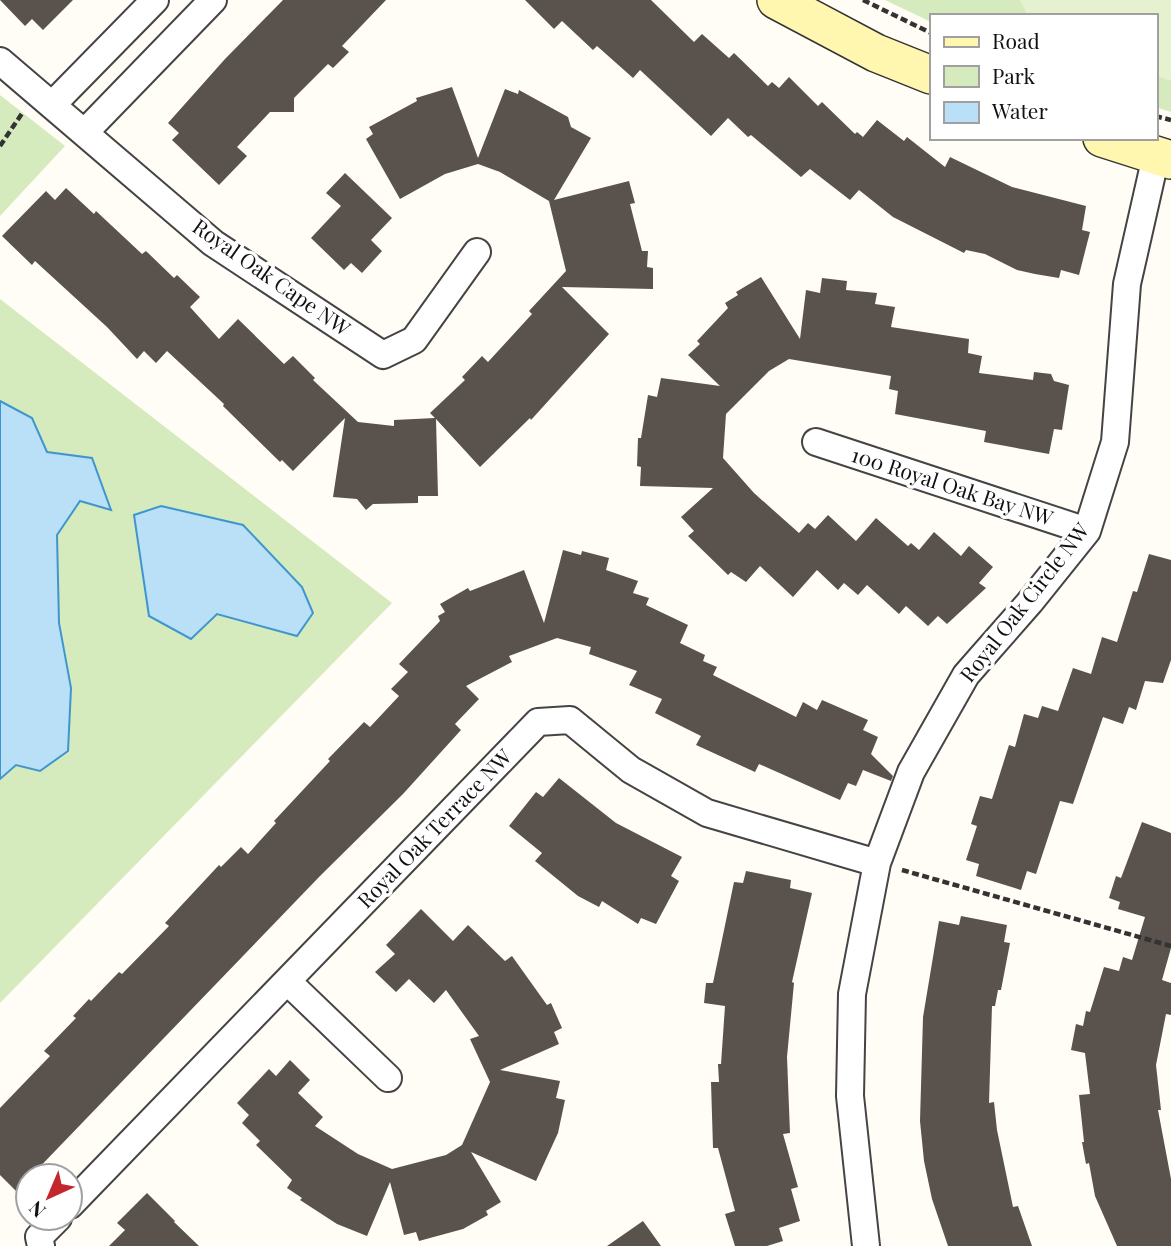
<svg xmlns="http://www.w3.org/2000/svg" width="1171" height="1246" font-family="'Playfair Display',serif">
<rect width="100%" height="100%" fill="#fffdf5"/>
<!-- green -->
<path fill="#d5ebbd" d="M885,0H1171V112L1155,107V16H931V22Z
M0,95L65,146L0,216Z
M0,299L392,603L0,1003Z"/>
<!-- pitch -->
<path fill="#e6f2cf" d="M1020,0H1171V79L1168,80L1155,75V16H1028Z"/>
<!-- water -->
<path fill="#b9e0f7" stroke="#3f96cf" stroke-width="2" d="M0,401L32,418L47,452L92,458L111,510L80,501L57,535L59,623L71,688L68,751L40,771L16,765L0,779Z
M161,506L243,525L302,587L313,613L297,636L217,614L191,639L149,616L134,515Z"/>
<!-- building -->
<path fill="#5a524d" d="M0,0H73L43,30L32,19L25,26Z
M283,0H386L342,46L349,52L333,68L328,64L294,98V112H270L237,147L247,156L219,185L172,140L179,133L168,123L225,59Z
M525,0H651L694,42L702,34L729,58L734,53L768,86L772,82L779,88L789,77L818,106L822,102L855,134L857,132L863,137L877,120L904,141L907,137L945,167L950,157L1012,187L1086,206L1082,230L1090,232L1079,275L1061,270L1059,278L1035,274L1017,270L985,254L966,250L964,253L893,217L859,190L850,200L810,169L801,177L751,135L748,137L728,118L711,136L640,70L633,78L597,46L593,50L562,21L554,29Z
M452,87L478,158L505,89L518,94L519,90L568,117L571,127L591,138L554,200L629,181L635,203L630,204L642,251H648L647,267L653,268V289L562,287L609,334L531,420L530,418L480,467L436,419L438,496H418V503L373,504L366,510L357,499L333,497L345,418L293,471L282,460L280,462L223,406L224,404L167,351L156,363L144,351L137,359L107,327L35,261L32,265L2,236L46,191L55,200L66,188L94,214L96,211L142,254L146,251L174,278L177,275L200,297L190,307L219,339L238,319L284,364L293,356L315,378L313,380L358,422L394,426V420L435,418L430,413L465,380L462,377L482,356L488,362L532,314L529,311L566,271L549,201L500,172L478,164L445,174L400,199L366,139L373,134L369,127L417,101L416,98Z
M345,173L392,218L371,240L382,251L362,273L351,263L344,270L311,238L341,206L326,193Z
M761,277L800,339L806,290L820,293L822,278L847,281L846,290L877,293L875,304L895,307L891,327L969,339L968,353L982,356L979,373L1033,380L1034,372L1051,374L1054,381L1069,385L1062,430L1054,429L1049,454L984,442L986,431L895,414L898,391L889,389L891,376L789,359L769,371L726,414L723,458L754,493L799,533L808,523L815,529L828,515L856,541L876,518L908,546L911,543L919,550L934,532L961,556L969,546L993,567L979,583L986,588L947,624L938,616L928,626L906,606L899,614L867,585L858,595L844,583L838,590L817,570L793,597L760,566L746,582L731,572L728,575L688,536L694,531L681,517L713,488L640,486L641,467L637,466L638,438H641L648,395L657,397L661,378L720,386L688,355L700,344L697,341L728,308L725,303L738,295L736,292Z
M563,550L581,555L582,551L609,558L606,570L638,581L633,593L649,598L646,605L688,625L680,643L705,655L703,661L717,667L713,675L796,717L803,702L817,710L822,700L868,720L863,730L878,737L871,754L893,776L891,781L863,770L856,786L848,783L840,800L759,764L755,772L696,745L701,736L655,713L662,699L629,685L637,671L589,654L591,647L557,638L509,656L512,662L466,686L479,699L455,724L461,730L403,794L320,876L31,1176H28V1179L16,1191L0,1175V1108L50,1056L44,1051L76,1018L73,1016L89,999L91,1001L119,972L122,974L169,926L165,923L219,865L221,867L241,847L248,854L276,823L274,821L330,761L328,759L364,722L370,727L399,696L391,689L408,672L399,664L440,621L438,616L445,612L440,604L468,588L470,591L524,570L544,623Z
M1149,554L1171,560V660L1163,683L1145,681L1136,710L1129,707L1123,724L1103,717L1073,804L1060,801L1036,874L1027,871L1021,890L976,876L979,864L966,860L977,826L971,824L980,796L992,799L1009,745L1015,747L1024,714L1038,718L1042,706L1058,711L1073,668L1091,674L1102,637L1117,642L1133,591L1137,592Z
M559,778L616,823L682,857L671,876L679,881L656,924L641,918L638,924L602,901L599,907L578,896L535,861L542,853L509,826L536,792L543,797Z
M1142,822L1171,833V948L1162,980L1171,983V1015L1166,1014L1156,1065L1161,1110H1158L1171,1179V1246H1117L1095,1196L1089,1163L1086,1164L1082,1142H1084L1079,1095L1090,1094L1085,1053L1071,1050L1076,1024L1083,1026L1086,1011L1090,1012L1104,967L1119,971L1123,957L1132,960L1145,917L1118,909L1120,902L1109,898L1116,876L1121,878Z
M746,871L791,880L790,888L812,893L792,982L794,983L787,1057L790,1133L783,1134L798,1187L791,1189L800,1221L779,1228L783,1241L767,1246H735L725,1214L735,1211L718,1148H713L711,1082H719L718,1064H721L725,1006L704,1003L706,983H713L734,882L743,883Z
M421,909L453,941L468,925L505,961L512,956L547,1005L551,1003L562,1028L554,1032L559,1044L500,1070L560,1081L556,1098L565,1100L558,1133L536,1181L471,1152L501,1202L486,1211L488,1215L463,1229L419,1241L416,1232L404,1235L390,1182L367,1236L337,1224L300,1200L302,1198L287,1188L292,1180L256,1145L260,1141L242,1123L249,1115L237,1103L269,1069L276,1076L290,1060L310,1080L298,1093L323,1117L315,1126L358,1154L392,1169L446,1155L462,1145L490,1082L470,1039L479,1036L446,990L434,1003L409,979L396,992L375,972L395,954L386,945Z
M961,916L1007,925L1004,942L1010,943L1001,990H998L995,1006H992L989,1103L994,1102L997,1130L1013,1207L1018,1206L1032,1246H948L932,1199L924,1161L920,1121L923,1017L939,921L959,925Z
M147,1193L175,1221L174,1222L199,1246H109L125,1230L117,1223Z
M643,1221L661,1246H607Z"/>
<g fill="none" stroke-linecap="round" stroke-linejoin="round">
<defs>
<path id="street" d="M0,61L213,243L383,355L414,340L477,252
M52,105L155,0
M85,132L213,0
M816,442L1087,531
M288,982L388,1078
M70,1205L538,722L570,720L631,770L707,813L877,863
M41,1246L39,1237L58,1218
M866,1246L850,1096L852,994L877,863L911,772L966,675L1030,602L1087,531L1115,442L1127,284L1156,156"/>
<path id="secondary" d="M776,0L876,53L931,75
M1102,138L1171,160"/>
</defs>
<!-- street casing -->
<use href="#street" stroke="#444" stroke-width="30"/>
<!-- secondary casing -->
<use href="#secondary" stroke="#333" stroke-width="40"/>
<!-- path -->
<path stroke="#333" stroke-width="4.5" stroke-dasharray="7 3.5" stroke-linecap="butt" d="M863,0L931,33
M1155,116L1171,120
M0,146L23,112
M902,870L1171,946"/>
<!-- street -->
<use href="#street" stroke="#fff" stroke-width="26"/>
<!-- secondary -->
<use href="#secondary" stroke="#fff6b0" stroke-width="37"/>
</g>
<g text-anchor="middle" stroke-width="7" stroke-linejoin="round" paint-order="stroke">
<!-- street labels -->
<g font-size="21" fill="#111" stroke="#fff">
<text transform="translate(271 278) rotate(35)" y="7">Royal Oak Cape NW</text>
<text transform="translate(952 487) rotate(18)" y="7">100 Royal Oak Bay NW</text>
<text transform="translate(1025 603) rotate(-52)" y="7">Royal Oak Circle NW</text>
<text transform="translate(435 829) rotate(-46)" y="7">Royal Oak Terrace NW</text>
</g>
</g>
<!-- legend -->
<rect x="930" y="14" width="228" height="126" fill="#ffffff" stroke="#a0a0a0" stroke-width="2"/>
<rect x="944" y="37" width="35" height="10" fill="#fff6b0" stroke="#a0a0a0" stroke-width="2"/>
<text x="992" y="49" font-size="21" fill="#111111">Road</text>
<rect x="944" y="66" width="35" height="21" fill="#d5ebbd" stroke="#a0a0a0" stroke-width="2"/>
<text x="992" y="84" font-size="21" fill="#111111">Park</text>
<rect x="944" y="102" width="35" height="21" fill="#b9e0f7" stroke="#a0a0a0" stroke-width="2"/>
<text x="992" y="119" font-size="21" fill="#111111">Water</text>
<!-- north arrow -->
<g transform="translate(49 1197) rotate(224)"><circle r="33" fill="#ffffff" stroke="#a0a0a0" stroke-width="2"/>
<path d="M0-5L12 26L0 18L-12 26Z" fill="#c4262e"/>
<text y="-10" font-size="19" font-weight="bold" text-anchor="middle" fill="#111111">N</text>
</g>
</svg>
